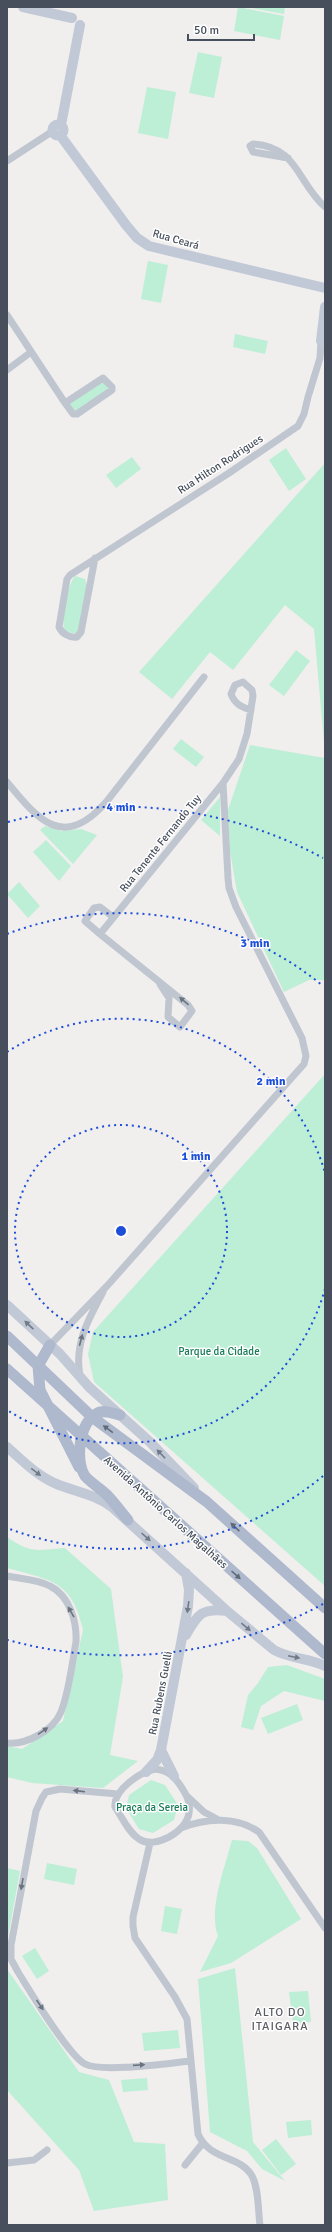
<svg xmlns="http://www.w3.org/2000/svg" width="332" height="2232" font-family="Signika,sans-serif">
<rect width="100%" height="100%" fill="#f1eeee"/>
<!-- green -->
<path fill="#bdeed6" d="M238,7L284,16L280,40L234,31Z
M246,7H285L284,14Z
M198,52L222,57L214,98L189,93Z
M147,87L176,92L168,139L138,133Z
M148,261L168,265L161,303L141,299Z
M235,334L268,341L265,354L233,347Z
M102,378L109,388L73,413L66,403Z
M286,448L306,479L289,491L269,460Z
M132,457L141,469L116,488L106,475Z
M325,463V754L314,629L285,605L233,670L210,652L172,699L139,672Z
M75,576L85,579L88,588L81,630L76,634L65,631C60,620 67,586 75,576Z
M296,650L310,661L284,696L269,685Z
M181,739L204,757L196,767L173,749Z
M250,745L325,758V980H309L284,992L237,892L230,851L228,810Z
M220,797V836L201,820Z
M45,826L61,831L81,829L97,835L73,864L40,830Z
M46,840L71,866L59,881L33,852Z
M19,882L40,906L28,918L7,894Z
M325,1074V1586L94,1382L88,1354L93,1332Z
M7,1537C31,1554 36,1550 65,1548L111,1589L123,1677L110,1755L138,1761L103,1788L32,1783L7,1777V1746L22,1749L63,1721L83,1630C72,1580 50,1580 7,1568Z
M287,1665L325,1679V1701L284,1691L261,1706L253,1730L241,1727L248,1695L258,1683L268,1667Z
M297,1704L303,1720L268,1734L261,1718Z
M151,1780L165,1785L178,1805L174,1820L153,1833L139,1829L126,1808L129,1795Z
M232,1840L248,1841L257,1848L301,1919L231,1963L200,1972L218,1936C208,1910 225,1867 232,1840Z
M47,1863L77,1869L74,1885L44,1879Z
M7,1868L20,1871L7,1942Z
M165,1906L182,1909L177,1934L161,1931Z
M35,1948L49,1971L37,1979L22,1956Z
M235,1968L253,2142L285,2181L262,2169L247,2151L210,2132L198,1979Z
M7,1969L79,2072L109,2080L134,2142L165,2144L168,2200L94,2211L79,2170L7,2090Z
M308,1991L311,2022L293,2024L289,1992Z
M178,2030L180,2048L144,2051L142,2033Z
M147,2078L148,2090L123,2092L121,2080Z
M311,2120L312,2135L288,2138L286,2122Z
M276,2139L296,2164L281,2175L262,2150Z"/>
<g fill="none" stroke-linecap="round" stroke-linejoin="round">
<!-- street -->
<path stroke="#bfc6d0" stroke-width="7" d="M288,158L253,152L250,146L253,144C298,147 297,182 325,207
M7,161L53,131
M7,315L65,403L73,414H77L112,390V387L103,378L65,403
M7,370L31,352
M95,558L81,632L77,637C70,638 62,634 59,627L67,579L70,575L229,473L298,426L304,414L308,397L320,358L321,341
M7,782C39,821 64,851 107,801L204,677
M100,934L85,921L94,908L100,907L113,917
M160,984L169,998L168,1017L180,1027L192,1011L188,1005L100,934L223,783
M50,1345L107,1286L304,1064L306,1056L302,1038L236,907L229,888L228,878L223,783L239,759L247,734L253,696L252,690L243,682L235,685L231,694C235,704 241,707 251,710
M80,1376C74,1344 88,1320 103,1292
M7,1576C21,1579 37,1579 50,1586C70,1596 77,1622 76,1642C72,1664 69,1692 61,1712C53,1731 26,1745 7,1743
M156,1769C168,1771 173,1775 180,1785C186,1794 191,1802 189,1813C187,1831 155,1850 139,1839C128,1832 122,1817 115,1807C113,1790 141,1771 156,1769Z
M118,1794L60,1789L46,1792L42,1798L36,1811L11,1945V1959L18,1972C30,1991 68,2055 85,2064C102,2073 169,2063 191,2061
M188,1797L204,1812L217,1819
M181,1828C206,1818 236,1816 259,1832L325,1928
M150,1843L133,1917V1926L135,1938L175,1997L187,2019L198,2134C210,2161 240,2155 252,2176C259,2189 258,2211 260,2225
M7,2163L34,2160L47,2150
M185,2165L202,2144"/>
<!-- secondary -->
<path stroke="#c1c9d7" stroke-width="10" d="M23,7L72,18
M52.5 130a5.5 5.5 0 1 1 11 0a5.5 5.5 0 1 1-11 0Z
M61,125L80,25
M60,135L126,225L137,238L149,246L325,288
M325,307L321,341L325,344
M7,1305L60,1354L89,1387L150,1442L194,1488
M7,1447C23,1461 38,1477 59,1485C78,1492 96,1495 112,1507L227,1611L274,1650C290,1659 309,1658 325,1666
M186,1635C198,1614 201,1608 227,1611
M161,1750L174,1776
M146,1772L157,1760L161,1750L188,1606L189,1590L186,1573"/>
<!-- primary -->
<path stroke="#aeb9cd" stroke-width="11" d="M7,1336L92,1417L207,1502L325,1608
M50,1345L38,1366L40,1390L79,1467
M7,1369L325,1654
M120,1415C112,1413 103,1409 96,1414C79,1424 75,1461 85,1476C91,1483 100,1488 106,1494C114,1502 121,1512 128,1520"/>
</g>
<!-- one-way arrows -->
<defs><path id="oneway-solid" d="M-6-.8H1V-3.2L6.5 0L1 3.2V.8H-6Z"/></defs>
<g fill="#6a737e">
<use href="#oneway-solid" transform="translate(184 1001) rotate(-140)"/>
<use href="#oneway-solid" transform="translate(81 1340) rotate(-75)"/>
<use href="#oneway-solid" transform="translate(71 1612) rotate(-120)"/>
<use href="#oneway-solid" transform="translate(43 1731) rotate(-34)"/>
<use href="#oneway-solid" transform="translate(79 1791) rotate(-173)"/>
<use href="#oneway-solid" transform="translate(22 1884) rotate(100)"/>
<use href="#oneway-solid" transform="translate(40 2005) rotate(56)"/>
<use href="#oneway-solid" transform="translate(139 2065) rotate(-4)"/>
</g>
<g fill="#717a86">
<use href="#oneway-solid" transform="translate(29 1325) rotate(-137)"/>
<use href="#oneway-solid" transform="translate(161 1454) rotate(-134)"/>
<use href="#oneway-solid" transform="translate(36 1472) rotate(37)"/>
<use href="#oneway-solid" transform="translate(146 1537) rotate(42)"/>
<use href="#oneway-solid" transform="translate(188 1607) rotate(98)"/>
<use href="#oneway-solid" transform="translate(246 1627) rotate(40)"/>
<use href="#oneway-solid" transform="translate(294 1657) rotate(12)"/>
</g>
<g fill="#606a78">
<use href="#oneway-solid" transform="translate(108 1429) rotate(-144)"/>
<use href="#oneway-solid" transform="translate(235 1527) rotate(-137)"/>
<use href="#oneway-solid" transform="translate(236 1575) rotate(42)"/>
</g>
<!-- distance rings -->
<g fill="none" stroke="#1d4ed8" stroke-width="2" stroke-dasharray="2 4">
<circle cx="121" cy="1231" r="106"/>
<path d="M325 1289A212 212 0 0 1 7 1410M7 1052A212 212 0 0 1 325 1173"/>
<path d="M323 1476A318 318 0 0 1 7 1528M7 934A318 318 0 0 1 323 986"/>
<path d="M323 1604A424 424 0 0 1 8 1640M8 822A424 424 0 0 1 323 858"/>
</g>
<g text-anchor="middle" stroke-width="3" stroke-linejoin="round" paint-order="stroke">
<!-- street labels -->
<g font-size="11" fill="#464f5b" stroke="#fff">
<text transform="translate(176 239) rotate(16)" y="4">Rua Ceará</text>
<text transform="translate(220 464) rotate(-33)" y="4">Rua Hilton Rodrigues</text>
<text transform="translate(160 843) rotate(-51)" y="4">Rua Tenente Fernando Tuy</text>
<text transform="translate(166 1512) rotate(42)" y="4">Avenida Antônio Carlos Magalhães</text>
<text transform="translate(160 1693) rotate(-79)" y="4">Rua Rubens Guelli</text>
</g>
<!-- park labels -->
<g font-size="11" fill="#187c57" stroke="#fff">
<text x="219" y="1355">Parque da Cidade</text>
<text x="152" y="1811">Praça da Sereia</text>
</g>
<!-- neighbourhood labels -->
<g font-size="12" letter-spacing="1" fill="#5b5d63" stroke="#fff">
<text x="280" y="2016">ALTO DO<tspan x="280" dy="14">ITAIGARA</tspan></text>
</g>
</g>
<circle cx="121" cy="1231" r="6" fill="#1d4ed8" stroke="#fff" stroke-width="2"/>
<g font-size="12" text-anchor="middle" font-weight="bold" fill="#1d4ed8" stroke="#fff" stroke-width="3" stroke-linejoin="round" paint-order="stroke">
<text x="121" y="811">4 min</text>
<text x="255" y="947">3 min</text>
<text x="271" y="1085">2 min</text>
<text x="196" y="1160">1 min</text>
</g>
<!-- border -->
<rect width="332" height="2232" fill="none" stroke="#464f5b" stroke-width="16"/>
<!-- scale -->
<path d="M188 34v6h66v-6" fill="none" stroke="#464f5b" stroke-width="2"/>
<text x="194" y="34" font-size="12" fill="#464f5b" stroke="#ffffff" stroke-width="3" paint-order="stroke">50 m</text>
</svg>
